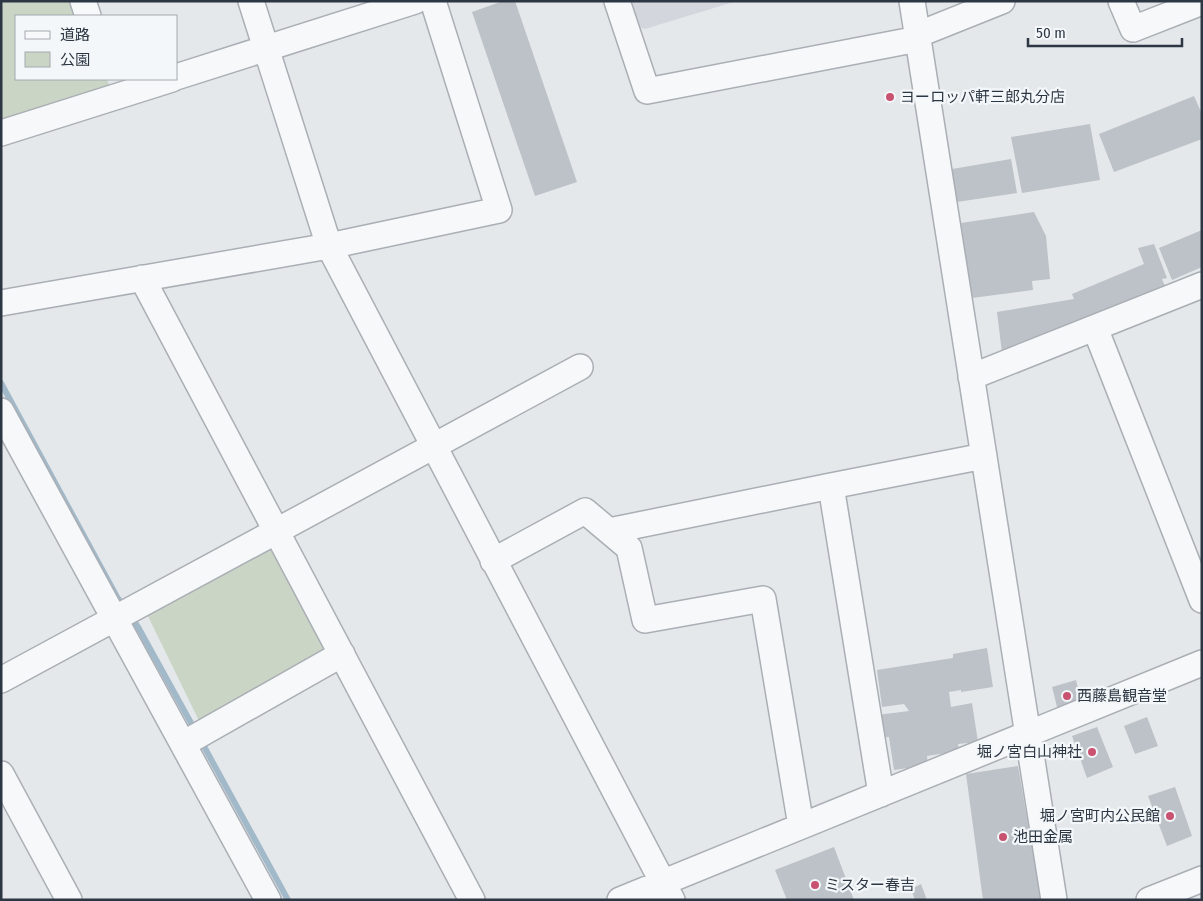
<svg xmlns="http://www.w3.org/2000/svg" width="1203" height="901" font-family="'Fira Sans Condensed','Noto Sans JP',sans-serif">
<rect width="100%" height="100%" fill="#e5e8eb"/>
<!-- built -->
<path fill="#d3d7dd" d="M630,1H737L645,29L637,26Z"/>
<!-- green -->
<path fill="#cbd5c6" d="M1,1H76L82,16H16V79H107L114,97L1,133Z
M276,531L342,654L204,731L142,604Z"/>
<g fill="none" stroke-linecap="round" stroke-linejoin="round">
<!-- stream -->
<path stroke="#a2b9c9" stroke-width="6" d="M1,383L117,597L125,608
M131,617L138,627L196,732
M201,741L288,900"/>
</g>
<!-- building -->
<path fill="#bcc2c8" d="M503,1H515L577,182L535,196L472,12Z
M1194,96L1202,114V139L1114,172L1099,134Z
M1090,124L1100,180L1022,193L1011,137Z
M1011,159L1017,193L957,202L952,169Z
M1034,212L1046,236L1050,279L1032,281L1033,290L972,298L961,223Z
M1202,230V267L1172,280L1159,248Z
M1154,244L1167,278L1162,279L1165,286L1002,353L997,312L1074,299L1072,294L1144,264L1138,248Z
M987,648L993,687L961,692V690L949,692L951,707L972,703L978,742L958,744L959,751L927,756L928,765L894,770L889,737L880,738L877,715L909,711L904,704L882,707L877,670L953,658V654Z
M1076,680L1082,704L1058,711L1052,687Z
M1147,717L1158,746L1135,754L1124,726Z
M1097,727L1113,767L1087,778L1072,736Z
M1018,766L1041,900H983L966,774Z
M1175,787L1192,836L1167,846L1148,796Z
M834,847L854,900H787L775,870Z
M921,884L927,900H915L911,889Z"/>
<g fill="none" stroke-linecap="round" stroke-linejoin="round">
<defs>
<path id="minor" d="M83,1L88,16
M251,1L329,246L672,900
M617,1L647,91L918,39
M912,1L1054,900
M1121,1L1133,29L1202,2
M917,35L1002,1
M176,77L415,1
M1,133L172,79
M142,278L472,900
M1,303L329,246L499,210L433,1
M1095,328L1202,600
M971,377L1202,285
M1,411L268,900
M831,486L984,456
M609,531L831,486L881,794
M493,561L585,511L629,548L645,620L763,599L801,826
M1,680L580,367
M183,744L342,654
M1,774L69,900
M620,900L1202,663
M1149,900L1202,879"/>
</defs>
<!-- minor casing -->
<use href="#minor" stroke="#aaafb5" stroke-width="28"/>
<!-- minor -->
<use href="#minor" stroke="#f7f8fa" stroke-width="25"/>
</g>
<!-- markers -->
<g fill="#c8526f" stroke="#f4f7f9" stroke-width="2">
<circle cx="890" cy="97" r="5"/>
<circle cx="1067" cy="696" r="5"/>
<circle cx="1092" cy="752" r="5"/>
<circle cx="1170" cy="816" r="5"/>
<circle cx="1003" cy="837" r="5"/>
<circle cx="815" cy="885" r="5"/>
</g>
<g text-anchor="middle" stroke-width="4.5" stroke-linejoin="round" paint-order="stroke">
<!-- poi labels -->
<g font-size="15" fill="#2d3743" stroke="#f4f7f9" text-anchor="start">
<text x="900" y="102">ヨーロッパ軒三郎丸分店</text>
<text x="1077" y="701">西藤島観音堂</text>
<text x="1082" y="757" text-anchor="end">堀ノ宮白山神社</text>
<text x="1160" y="821" text-anchor="end">堀ノ宮町内公民館</text>
<text x="1013" y="842">池田金属</text>
<text x="825" y="890">ミスター春吉</text>
</g>
</g>
<!-- border -->
<rect width="1203" height="901" fill="none" stroke="#2d3743" stroke-width="5"/>
<!-- legend -->
<rect x="15" y="15" width="162" height="65" fill="#f4f7f9" stroke="#a4aab0"/>
<rect x="25" y="31" width="25" height="8" fill="#f7f8fa" stroke="#a4aab0"/>
<text x="60" y="40" font-size="15" fill="#2d3743">道路</text>
<rect x="25" y="52" width="25" height="15" fill="#cbd5c6" stroke="#a4aab0"/>
<text x="60" y="65" font-size="15" fill="#2d3743">公園</text>
<!-- scale -->
<path d="M1028 38v8h154v-8" fill="none" stroke="#2d3743" stroke-width="2.5"/>
<text x="1036" y="38" font-size="15" fill="#2d3743" stroke="#f4f7f9" stroke-width="4" paint-order="stroke">50 m</text>
</svg>
